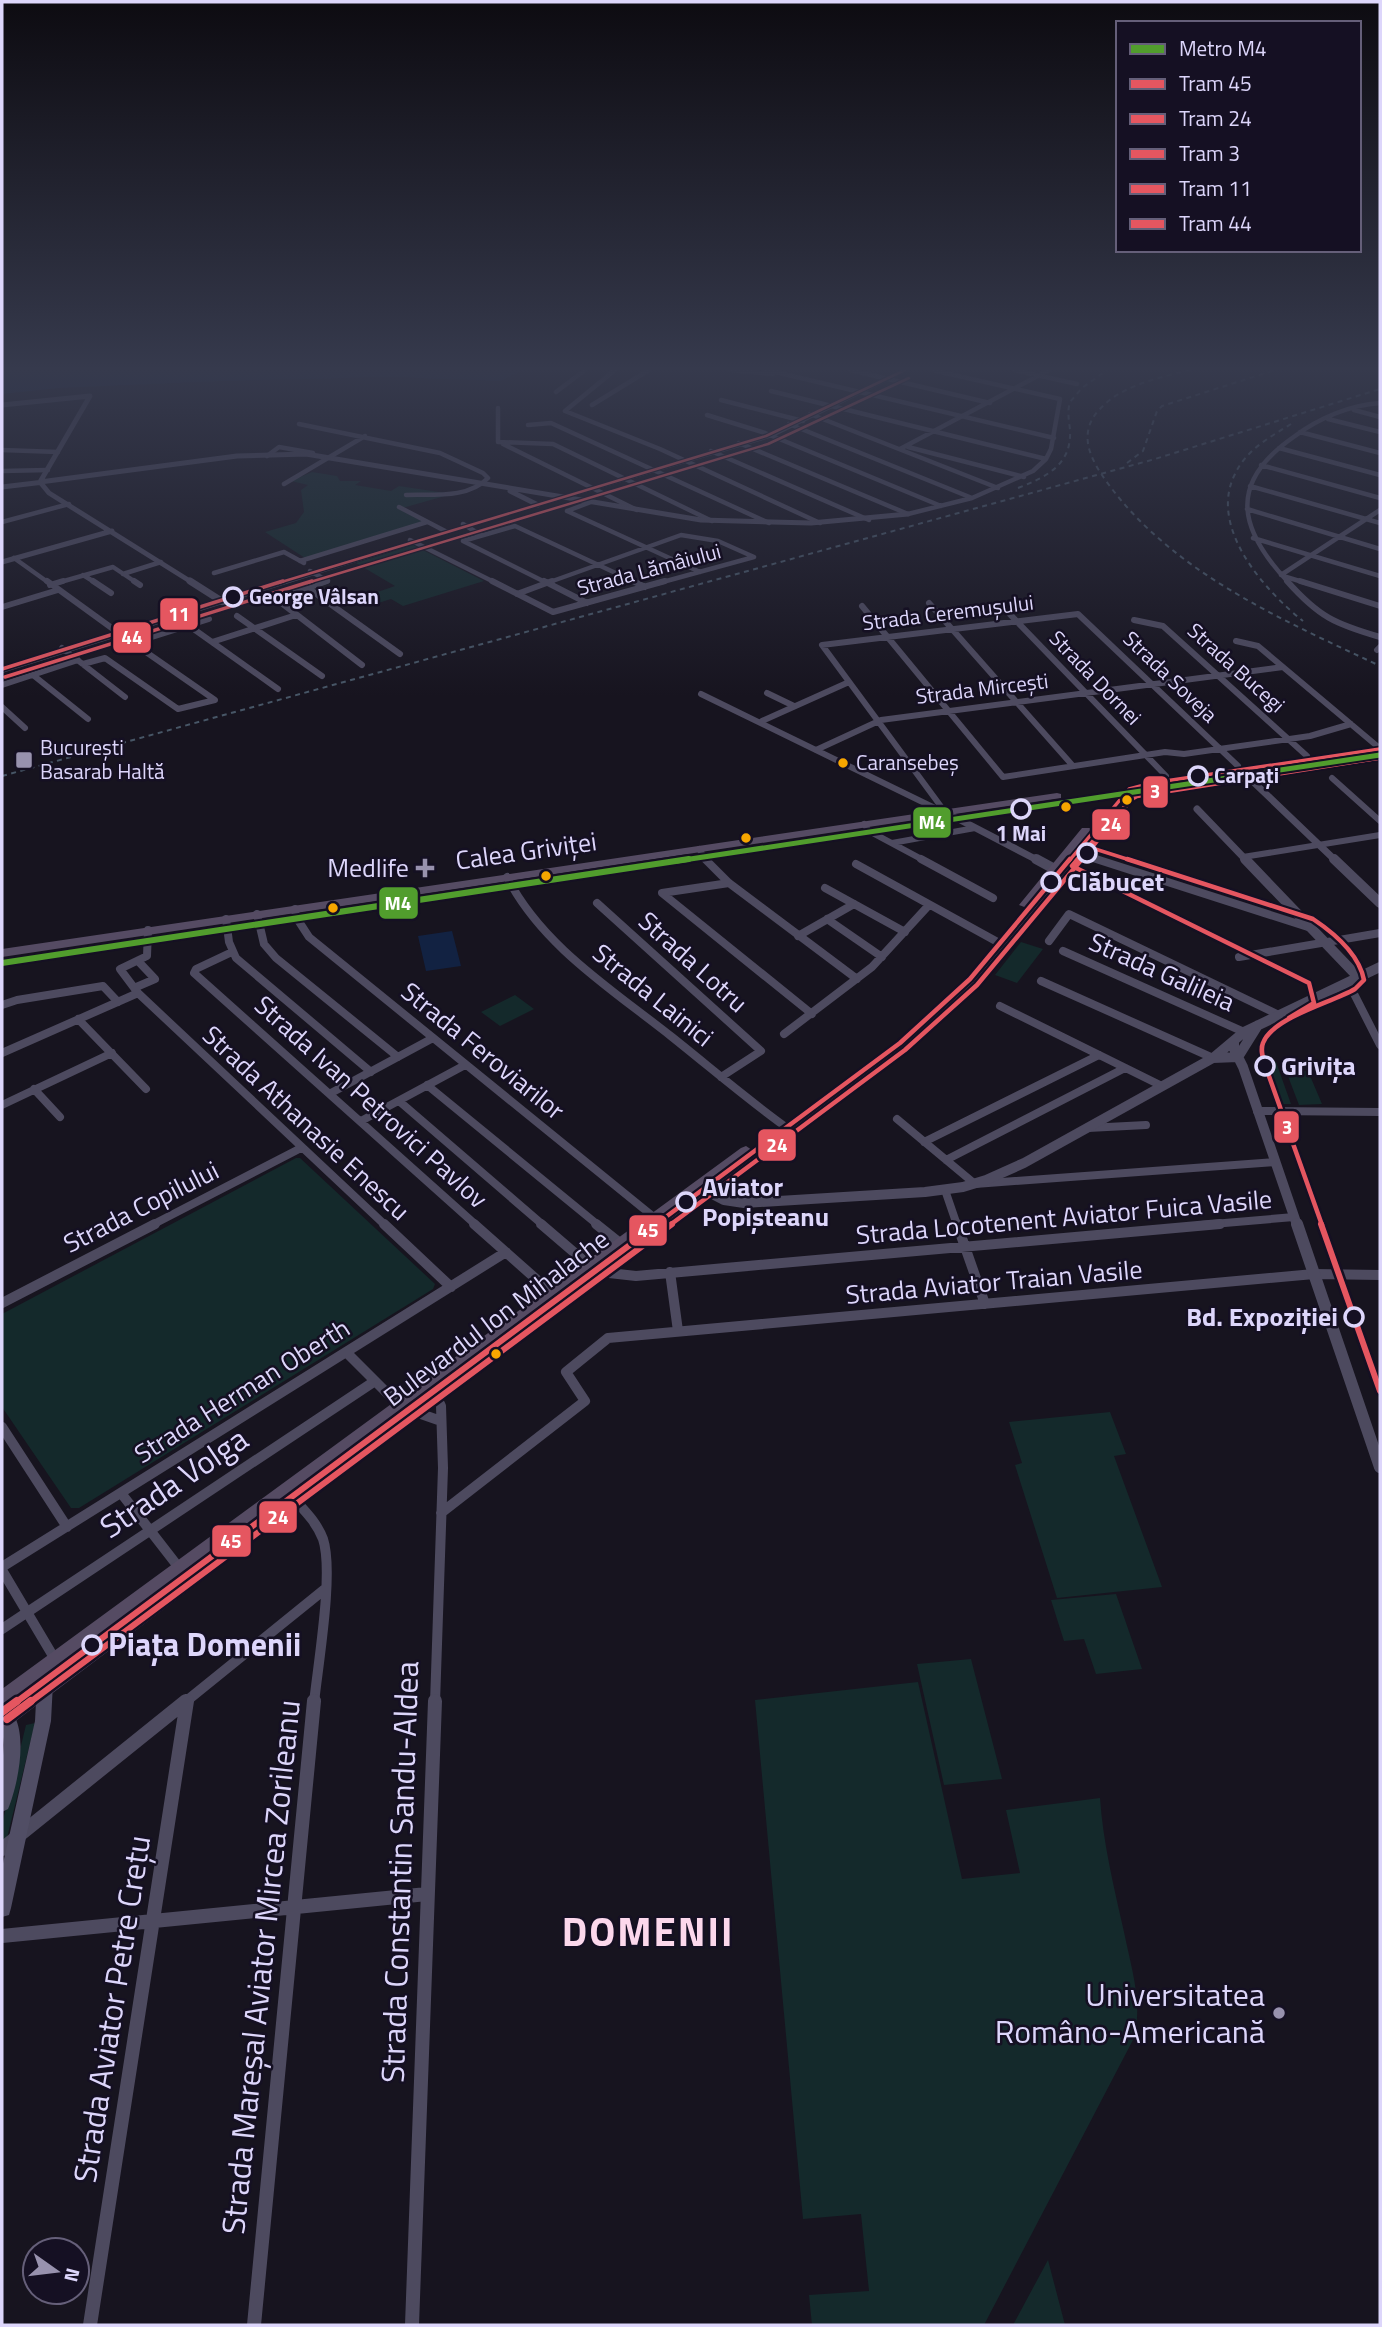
<svg xmlns="http://www.w3.org/2000/svg" width="1382" height="2327" font-family="'Titillium Web',sans-serif">
<rect width="100%" height="100%" fill="#17141f"/>
<!-- green -->
<path fill="#14292b" d="M312,472L337,476L340,481H361L355,485L391,491L399,486L452,494L399,509L423,522L305,558L265,532L296,523L304,512L301,490L308,485L291,481Z
M413,545L484,581L403,606L391,599L372,605L360,598L395,586L356,563Z
M1021,942L1043,949L1017,983L995,975Z
M515,995L534,1009L500,1026L481,1012Z
M1276,1062L1291,1104H1280L1264,1065Z
M1286,1071H1308L1322,1104L1299,1105Z
M296,1158H300L435,1284L433,1289L79,1508H71L2,1407V1314Z
M1110,1412L1126,1454L1114,1456L1162,1587L1057,1598L1015,1465L1022,1463L1009,1422Z
M1116,1594L1142,1669L1096,1674L1084,1639L1064,1641L1051,1600Z
M971,1659L1002,1779L944,1785L917,1664Z
M918,1682L962,1879L1020,1873L1006,1810L1100,1798C1103,1843 1114,1887 1124,1932C1131,1967 1143,2002 1134,2038L984,2325H812L809,2295L869,2291L861,2214L803,2219L755,1700Z
M35,1723L7,1838L2,1841V1824L26,1725Z
M1048,2260L1065,2325H1013Z"/>
<!-- water -->
<path fill="#122242" d="M2,370H524L500,381L390,377L221,381L59,388L2,394Z
M452,931L461,966L426,971L418,936Z"/>
<g fill="none" stroke-linecap="round" stroke-linejoin="round">
<!-- minor-far4 -->
<path stroke="#4d4a5f" stroke-width="4.5" d="M615,370L565,411L660,449L820,523
M730,370L773,374
M767,370L1054,438
M850,370L990,403
M1014,370L1077,384
M771,391L1046,459
M556,392L585,370
M721,400L803,421
M592,405L649,370
M498,408V442
M1354,410L1380,417
M810,414L998,488
M707,415L765,433L941,506
M1328,419L1380,432
M299,424L440,453L483,473L488,478C468,499 432,494 406,495
M789,424L972,498
M528,425L551,423L769,523
M1300,432L1380,453
M498,442L553,444L712,521
M739,443L908,514L972,498L1033,471L1046,459L1051,449L1060,399L932,370
M503,444L637,510
M908,447L1024,477
M1279,448L1380,475
M900,449L1049,370
M2,450L58,452
M711,451L869,520
M267,456L279,447L313,453
M1261,465L1380,498
M2,471L48,470
M284,484L365,436
M1250,486L1380,523
M399,507L447,532
M1247,509L1380,549
M567,511L700,572
M567,511L591,502
M2,522L69,504
M463,524L481,535
M1253,538L1380,576
M410,540L496,583
M463,541L515,526L637,583
M463,541L547,583
M14,558L49,583
M300,561L427,522
M310,571L328,581L322,583
M214,573L284,552L304,563
M123,574L161,562
M83,575L96,583
M1281,575L1380,510
M1283,576L1306,583
M57,583L113,567L137,583
M547,583L681,535L718,541L754,557
M659,583L754,557
M1289,583C1237,528 1228,482 1295,436C1319,418 1350,405 1380,403"/>
<!-- minor-far3 -->
<path stroke="#4d4a5f" stroke-width="6" d="M47,581L120,634
M93,581L111,593
M134,581L140,585
M327,581L308,588L400,654
M492,581L553,612L665,581
M544,581L587,603
M633,581L645,587
M1287,581C1319,617 1335,624 1380,637
M1300,581L1380,606
M50,585L63,581
M308,588L275,598L362,665
M517,594L552,581
M929,603L1073,766
M1000,604L1166,776
M862,606L1003,777L1165,752L1184,754L1310,736L1351,724
M2,607L58,590
M237,616L322,676
M1134,620L1163,626L1307,756
M188,625L278,689
M1236,641L1258,646L1377,746
M212,642L296,615
M133,643L209,619
M62,648L125,697
M1377,650L1380,647
M83,664L105,658L178,709L215,700L133,643
M33,675L88,719
M2,685L78,660
M767,693L794,706
M701,694L943,812
M2,707L25,728
M762,721L849,682
M816,750L881,720L1283,667
M1332,778L1380,821
M945,812L822,645L1078,614L1238,766
M864,824L869,831L925,861
M892,843L975,828
M699,849L707,861
M1079,854L1101,861
M1243,857L1380,835"/>
<!-- minor-far2 -->
<path stroke="#4d4a5f" stroke-width="8" d="M705,859L729,883L857,979
M921,859L993,898
M1096,859L1311,928
M856,864L1003,945
M507,877C542,946 613,990 672,1037C711,1068 749,1101 790,1130
M729,883L662,893L812,1014
M825,888L905,932
M597,903L761,1051L721,1077
M295,909L296,917L309,937L655,1218
M257,914L264,944L276,958L398,1057
M226,919L229,942L236,958L371,1072
M827,919L882,957
M148,930L147,956L120,969L138,993L385,1225
M798,936L854,904
M1049,941L1069,914L1279,1015
M1063,951L1244,1032
M232,952L196,969L194,973L476,1225
M1239,957L1380,933
M1041,981L1213,1058
M1348,982L1380,1045
M134,988L155,979L139,962
M2,1005L17,1000L103,986L118,1002
M1000,1006L1162,1086
M78,1019L146,1089
M784,1034L872,967L929,905
M2,1053L138,993
M427,1085L598,1225
M34,1089L60,1117
M331,1093L433,1038
M399,1101L543,1225
M2,1105L112,1053
M1257,1111L1380,1112
M897,1119L975,1184L1275,1162
M361,1121L465,1065
M1088,1128L1146,1125
M924,1142L1099,1055
M946,1160L1125,1068
M945,1190L957,1225
M152,1225L301,1148
M1201,1225L1294,1217"/>
<!-- minor-far1 -->
<path stroke="#4d4a5f" stroke-width="10" d="M384,1224L451,1287
M474,1224L553,1294
M541,1224L590,1266
M596,1224L621,1244
M957,1224L985,1304
M600,1272L636,1276L1220,1224
M670,1272L678,1331
M2,1303L155,1224
M346,1352L401,1407
M434,1391L441,1406L443,1468L435,1703
M421,1414L441,1421
M2,1427L67,1527
M121,1493L180,1569
M294,1499C305,1511 317,1523 323,1539C334,1572 318,1664 314,1703
M441,1513L585,1401L566,1372L608,1338L1314,1274L1380,1275
M2,1567L506,1252
M2,1570L56,1661
M2,1629L375,1381
M184,1703L325,1589"/>
<!-- minor -->
<path stroke="#4d4a5f" stroke-width="14" d="M2,1849L186,1701
M2,1936L427,1894
M90,2325L187,1701
M254,2325L314,1701
M412,2325L435,1701"/>
<!-- tertiary-far3 -->
<path stroke="#4d4a5f" stroke-width="5" d="M2,405L90,396L40,482
M40,482L237,456L306,454L701,520L811,523L908,514
M40,482L49,493L193,583
M2,487L44,482
M510,491L538,505
M2,562L112,531"/>
<!-- tertiary-far2 -->
<path stroke="#4d4a5f" stroke-width="7" d="M190,581L223,602
M1243,772L1336,861
M1197,809L1247,861
M945,812L1039,861"/>
<!-- tertiary-far1 -->
<path stroke="#4d4a5f" stroke-width="10" d="M1036,859L1060,872
M1245,859L1358,977
M1334,859L1380,903
M1234,1041V1049L1243,1067L1297,1225
M1213,1058L1238,1057L1258,1025
M712,1181L744,1203
M701,1188L724,1200L744,1203L925,1192L963,1187L986,1180L1024,1163L1213,1058L1244,1032L1380,967"/>
<!-- tertiary -->
<path stroke="#4d4a5f" stroke-width="12" d="M1297,1224L1380,1467"/>
<!-- secondary -->
<path fill="#514e65" fill-rule="evenodd" d="M903,370H910L773,437L449,533L2,673V668L445,531L769,435Z
M45,1675L51,1678L53,1683L51,1721L11,1908L9,1915L2,1917V1868L35,1721L37,1683L39,1678Z
M2,1705C33,1717 18,1786 8,1809L2,1812V1766L4,1745L2,1729Z"/>
<!-- primary -->
<path fill="#554b63" fill-rule="evenodd" d="M1380,748V754L1243,775L1238,772L1243,769Z
M1057,793L1061,794V798L2,957V949Z
M1113,809L1117,810V814L981,978L919,1039L9,1726L2,1728V1689L741,1148L746,1146L752,1150L909,1033L973,972L1027,908L1019,905L1082,828H1090L1091,830L1078,847L1109,810Z"/>
<!-- rail -->
<path stroke="#475666" stroke-width="2" stroke-dasharray="5 4.5" stroke-linecap="butt" d="M1190,370C1159,378 1121,385 1099,410C1076,435 1092,462 1109,485C1175,574 1283,620 1380,666
M1291,424C1270,437 1246,450 1235,474C1208,527 1264,590 1303,621
M1127,463L1143,451L1157,411L1162,406L1275,370
M1018,488C1046,477 1072,465 1070,430C1069,420 1067,412 1070,402L1082,388L1107,370
M2,776L1155,459L1380,389"/>
<defs>
<path id="tram-1-far3" d="M1069,861L1129,789L1152,783L1380,749"/>
<path id="tram-1-far2" d="M655,1225L900,1043L970,979L1070,859"/>
<path id="tram-1-far1" d="M15,1703L658,1224"/>
<path id="tram-1" d="M2,1712L17,1701"/>
<path id="tram-2-far3" d="M1080,861L1134,797L1380,758"/>
<path id="tram-2-far2" d="M670,1225L905,1050L977,985L1082,859"/>
<path id="tram-2-far1" d="M29,1703L672,1224"/>
<path id="tram-2" d="M7,1719L31,1701"/>
<path id="tram-3-far2" d="M1076,861L1098,835
M1133,861L1092,848L1127,803L1140,794L1380,758"/>
<path id="tram-3-far1" d="M1078,859L1072,866L1309,983L1314,1003L1289,1018
M1127,859L1313,919C1334,933 1359,954 1364,980L1355,989C1331,1003 1273,1017 1263,1043C1260,1050 1263,1058 1265,1065L1322,1225"/>
<path id="tram-3" d="M1321,1224L1380,1391"/>
<path id="tram-4-far1" d="M278,583L766,436L905,370"/>
<path id="tram-4" d="M2,669L283,581"/>
<path id="tram-5-far1" d="M307,583L768,444L909,378"/>
<path id="tram-5" d="M5,677L312,581"/>
</defs>
<!-- tram-1-far3 casing -->
<use href="#tram-1-far3" stroke="#151023" stroke-width="7"/>
<!-- tram-1-far2 casing -->
<use href="#tram-1-far2" stroke="#151023" stroke-width="9"/>
<!-- tram-1-far1 casing -->
<use href="#tram-1-far1" stroke="#151023" stroke-width="11"/>
<!-- tram-1 casing -->
<use href="#tram-1" stroke="#151023" stroke-width="13"/>
<!-- tram-2-far3 casing -->
<use href="#tram-2-far3" stroke="#151023" stroke-width="7"/>
<!-- tram-2-far2 casing -->
<use href="#tram-2-far2" stroke="#151023" stroke-width="9"/>
<!-- tram-2-far1 casing -->
<use href="#tram-2-far1" stroke="#151023" stroke-width="11"/>
<!-- tram-2 casing -->
<use href="#tram-2" stroke="#151023" stroke-width="13"/>
<!-- tram-3-far2 casing -->
<use href="#tram-3-far2" stroke="#151023" stroke-width="7"/>
<!-- tram-3-far1 casing -->
<use href="#tram-3-far1" stroke="#151023" stroke-width="9"/>
<!-- tram-3 casing -->
<use href="#tram-3" stroke="#151023" stroke-width="11"/>
<!-- tram-4-far1 casing -->
<use href="#tram-4-far1" stroke="#151023" stroke-width="5"/>
<!-- tram-4 casing -->
<use href="#tram-4" stroke="#151023" stroke-width="7"/>
<!-- tram-5-far1 casing -->
<use href="#tram-5-far1" stroke="#151023" stroke-width="5"/>
<!-- tram-5 casing -->
<use href="#tram-5" stroke="#151023" stroke-width="7"/>
<!-- tram-1-far3 -->
<use href="#tram-1-far3" stroke="#e55660" stroke-width="3.5"/>
<!-- tram-1-far2 -->
<use href="#tram-1-far2" stroke="#e55660" stroke-width="4.5"/>
<!-- tram-1-far1 -->
<use href="#tram-1-far1" stroke="#e55660" stroke-width="6"/>
<!-- tram-1 -->
<use href="#tram-1" stroke="#e55660" stroke-width="8"/>
<!-- tram-2-far3 -->
<use href="#tram-2-far3" stroke="#e55660" stroke-width="3.5"/>
<!-- tram-2-far2 -->
<use href="#tram-2-far2" stroke="#e55660" stroke-width="4.5"/>
<!-- tram-2-far1 -->
<use href="#tram-2-far1" stroke="#e55660" stroke-width="6"/>
<!-- tram-2 -->
<use href="#tram-2" stroke="#e55660" stroke-width="8"/>
<!-- tram-3-far2 -->
<use href="#tram-3-far2" stroke="#e55660" stroke-width="3.5"/>
<!-- tram-3-far1 -->
<use href="#tram-3-far1" stroke="#e55660" stroke-width="4.5"/>
<!-- tram-3 -->
<use href="#tram-3" stroke="#e55660" stroke-width="6"/>
<!-- tram-4-far1 -->
<use href="#tram-4-far1" stroke="#e55660" stroke-width="2.5"/>
<!-- tram-4 -->
<use href="#tram-4" stroke="#e55660" stroke-width="3.5"/>
<!-- tram-5-far1 -->
<use href="#tram-5-far1" stroke="#e55660" stroke-width="2.5"/>
<!-- tram-5 -->
<use href="#tram-5" stroke="#e55660" stroke-width="3.5"/>
<defs>
<path id="metro-1-far1" d="M677,861L1380,755"/>
<path id="metro-1" d="M2,963L689,859"/>
</defs>
<!-- metro-1-far1 casing -->
<use href="#metro-1-far1" stroke="#151023" stroke-width="9"/>
<!-- metro-1 casing -->
<use href="#metro-1" stroke="#151023" stroke-width="10"/>
<!-- metro-1-far1 -->
<use href="#metro-1-far1" stroke="#519d2d" stroke-width="5"/>
<!-- metro-1 -->
<use href="#metro-1" stroke="#519d2d" stroke-width="6"/>
</g>
<!-- sky -->
<linearGradient id="sky" x2="0" y2="1"><stop stop-color="#0d0b11"/><stop offset="0.53" stop-color="#363a4d"/><stop offset="1" stop-color="#363a4d" stop-opacity="0"/></linearGradient>
<rect width="1382" height="696" fill="url(#sky)"/>
<!-- markers -->
<g fill="#151023" stroke="#ddd6fb" stroke-width="3.5">
<circle cx="233" cy="597" r="9"/>
<circle cx="1198" cy="776" r="9"/>
<circle cx="1021" cy="809" r="9"/>
<circle cx="1087" cy="853" r="9"/>
<circle cx="1051" cy="882" r="9"/>
<circle cx="1265" cy="1066" r="9"/>
<circle cx="686" cy="1202" r="9"/>
<circle cx="1354" cy="1317" r="9"/>
<circle cx="92" cy="1645" r="9"/>
</g>
<g fill="#9892ae" stroke="#151023" stroke-width="2.5">
<rect x="15" y="751" width="18" height="18" rx="3.5"/>
<path d="M421.5 857.5h7v7h7v7h-7v7h-7v-7h-7v-7h7z"/>
<circle cx="1279" cy="2013" r="7"/>
</g>
<g fill="#f7a600" stroke="#151023" stroke-width="2.5">
<circle cx="843" cy="763" r="6"/>
<circle cx="1127" cy="800" r="6"/>
<circle cx="1066" cy="807" r="6"/>
<circle cx="746" cy="838" r="6"/>
<circle cx="546" cy="876" r="6"/>
<circle cx="333" cy="908" r="6"/>
<circle cx="496" cy="1354" r="6"/>
</g>
<g text-anchor="middle" stroke-width="5" stroke-linejoin="round" paint-order="stroke">
<!-- far-street labels -->
<g font-size="21" fill="#ddd6fb" stroke="#151023">
<text transform="translate(649 570) rotate(-15)" y="7">Strada Lămâiului</text>
<text transform="translate(948 613) rotate(-7)" y="7">Strada Ceremușului</text>
<text transform="translate(1236 668) rotate(42)" y="7">Strada Bucegi</text>
<text transform="translate(1170 677) rotate(44)" y="7">Strada Soveja</text>
<text transform="translate(1095 678) rotate(46)" y="7">Strada Dornei</text>
<text transform="translate(982 689) rotate(-7)" y="7">Strada Mircești</text>
</g>
<!-- far-stop labels -->
<g font-size="21" font-weight="bold" fill="#ddd6fb" stroke="#151023" text-anchor="start">
<text x="249" y="604">George Vâlsan</text>
<text x="1214" y="783">Carpați</text>
<text x="1021" y="841" text-anchor="middle">1 Mai</text>
</g>
<!-- far-poi labels -->
<g font-size="21" fill="#ddd6fb" stroke="#151023" text-anchor="start">
<text x="40" y="755">București<tspan x="40" dy="24">Basarab Haltă</tspan></text>
</g>
<!-- far-bus labels -->
<g font-size="21" fill="#ddd6fb" stroke="#151023" text-anchor="start">
<text x="856" y="770">Caransebeș</text>
</g>
<!-- street labels -->
<g font-size="26" fill="#ddd6fb" stroke="#151023">
<text transform="translate(526 851) rotate(-8)" y="9">Calea Griviței</text>
<text transform="translate(693 962) rotate(42)" y="9">Strada Lotru</text>
<text transform="translate(1162 972) rotate(24)" y="9">Strada Galileia</text>
<text transform="translate(653 995) rotate(39)" y="9">Strada Lainici</text>
<text transform="translate(483 1051) rotate(39)" y="9">Strada Feroviarilor</text>
<text transform="translate(371 1102) rotate(42)" y="9">Strada Ivan Petrovici Pavlov</text>
<text transform="translate(306 1123) rotate(43)" y="9">Strada Athanasie Enescu</text>
<text transform="translate(141 1207) rotate(-27)" y="9">Strada Copilului</text>
<text transform="translate(1064 1217) rotate(-5)" y="9">Strada Locotenent Aviator Fuica Vasile</text>
<text transform="translate(994 1282) rotate(-5)" y="9">Strada Aviator Traian Vasile</text>
<text transform="translate(496 1318) rotate(-37)" y="9">Bulevardul Ion Mihalache</text>
<text transform="translate(242 1391) rotate(-32)" y="9">Strada Herman Oberth</text>
</g>
<!-- poi labels -->
<g font-size="26" fill="#ddd6fb" stroke="#151023" text-anchor="end">
<text x="409" y="877">Medlife</text>
</g>
<!-- stop labels -->
<g font-size="26" font-weight="bold" fill="#ddd6fb" stroke="#151023" text-anchor="start">
<text x="1067" y="891">Clăbucet</text>
<text x="1281" y="1075">Grivița</text>
<text x="702" y="1196">Aviator<tspan x="702" dy="30">Popișteanu</tspan></text>
<text x="1338" y="1326" text-anchor="end">Bd. Expoziției</text>
</g>
<!-- near-street labels -->
<g font-size="32" fill="#ddd6fb" stroke="#151023">
<text transform="translate(174 1483) rotate(-34)" y="11">Strada Volga</text>
<text transform="translate(400 1872) rotate(-88)" y="11">Strada Constantin Sandu-Aldea</text>
<text transform="translate(261 1967) rotate(-84)" y="11">Strada Mareșal Aviator Mircea Zorileanu</text>
<text transform="translate(112 2009) rotate(-81)" y="11">Strada Aviator Petre Crețu</text>
</g>
<!-- near-stop labels -->
<g font-size="32" font-weight="bold" fill="#ddd6fb" stroke="#151023" text-anchor="start">
<text x="108" y="1656">Piața Domenii</text>
</g>
<!-- near-poi labels -->
<g font-size="32" fill="#ddd6fb" stroke="#151023" text-anchor="end">
<text x="1265" y="2006">Universitatea<tspan x="1265" dy="37">Româno-Americană</tspan></text>
</g>
<!-- near-district labels -->
<g font-size="40" font-weight="bold" letter-spacing="2" fill="#fcd8ec" stroke="#151023">
<text x="648" y="1946">DOMENII</text>
</g>
</g>
<g stroke="#151023" stroke-width="2.5">
<rect x="159" y="597" width="40" height="34" rx="7" fill="#e55660"/>
<rect x="112" y="621" width="40" height="33" rx="7" fill="#e55660"/>
<rect x="1142" y="775" width="27" height="34" rx="7" fill="#e55660"/>
<rect x="912" y="806" width="40" height="33" rx="7" fill="#519d2d"/>
<rect x="1091" y="808" width="40" height="33" rx="7" fill="#e55660"/>
<rect x="378" y="886" width="41" height="34" rx="7" fill="#519d2d"/>
<rect x="1273" y="1110" width="27" height="34" rx="7" fill="#e55660"/>
<rect x="757" y="1128" width="40" height="34" rx="7" fill="#e55660"/>
<rect x="628" y="1214" width="40" height="33" rx="7" fill="#e55660"/>
<rect x="258" y="1500" width="40" height="34" rx="7" fill="#e55660"/>
<rect x="211" y="1524" width="41" height="34" rx="7" fill="#e55660"/>
</g>
<g font-size="19" text-anchor="middle" font-weight="bold" fill="#fff">
<text x="179" y="621">11</text>
<text x="132" y="644">44</text>
<text x="1155" y="798">3</text>
<text x="932" y="829">M4</text>
<text x="1111" y="831">24</text>
<text x="398" y="910">M4</text>
<text x="1287" y="1134">3</text>
<text x="777" y="1152">24</text>
<text x="648" y="1237">45</text>
<text x="278" y="1524">24</text>
<text x="231" y="1548">45</text>
</g>
<!-- border -->
<rect width="1382" height="2327" fill="none" stroke="#ddd6fb" stroke-width="7"/>
<!-- legend -->
<rect x="1116" y="21" width="245" height="231" fill="#151023" stroke="#655f79" stroke-width="2"/>
<rect x="1130" y="44" width="35" height="10" fill="#519d2d" stroke="#655f79" stroke-width="2"/>
<text x="1179" y="56" font-size="21" fill="#ddd6fb">Metro M4</text>
<rect x="1130" y="79" width="35" height="10" fill="#e55660" stroke="#655f79" stroke-width="2"/>
<text x="1179" y="91" font-size="21" fill="#ddd6fb">Tram 45</text>
<rect x="1130" y="114" width="35" height="10" fill="#e55660" stroke="#655f79" stroke-width="2"/>
<text x="1179" y="126" font-size="21" fill="#ddd6fb">Tram 24</text>
<rect x="1130" y="149" width="35" height="10" fill="#e55660" stroke="#655f79" stroke-width="2"/>
<text x="1179" y="161" font-size="21" fill="#ddd6fb">Tram 3</text>
<rect x="1130" y="184" width="35" height="10" fill="#e55660" stroke="#655f79" stroke-width="2"/>
<text x="1179" y="196" font-size="21" fill="#ddd6fb">Tram 11</text>
<rect x="1130" y="219" width="35" height="10" fill="#e55660" stroke="#655f79" stroke-width="2"/>
<text x="1179" y="231" font-size="21" fill="#ddd6fb">Tram 44</text>
<!-- north arrow -->
<g transform="translate(56 2271) rotate(104)"><circle r="33" fill="#151023" stroke="#655f79" stroke-width="2"/>
<path d="M0-5L12 26L0 18L-12 26Z" fill="#9892ae"/>
<text y="-10" font-size="19" font-weight="bold" text-anchor="middle" fill="#ddd6fb">N</text>
</g>
</svg>
